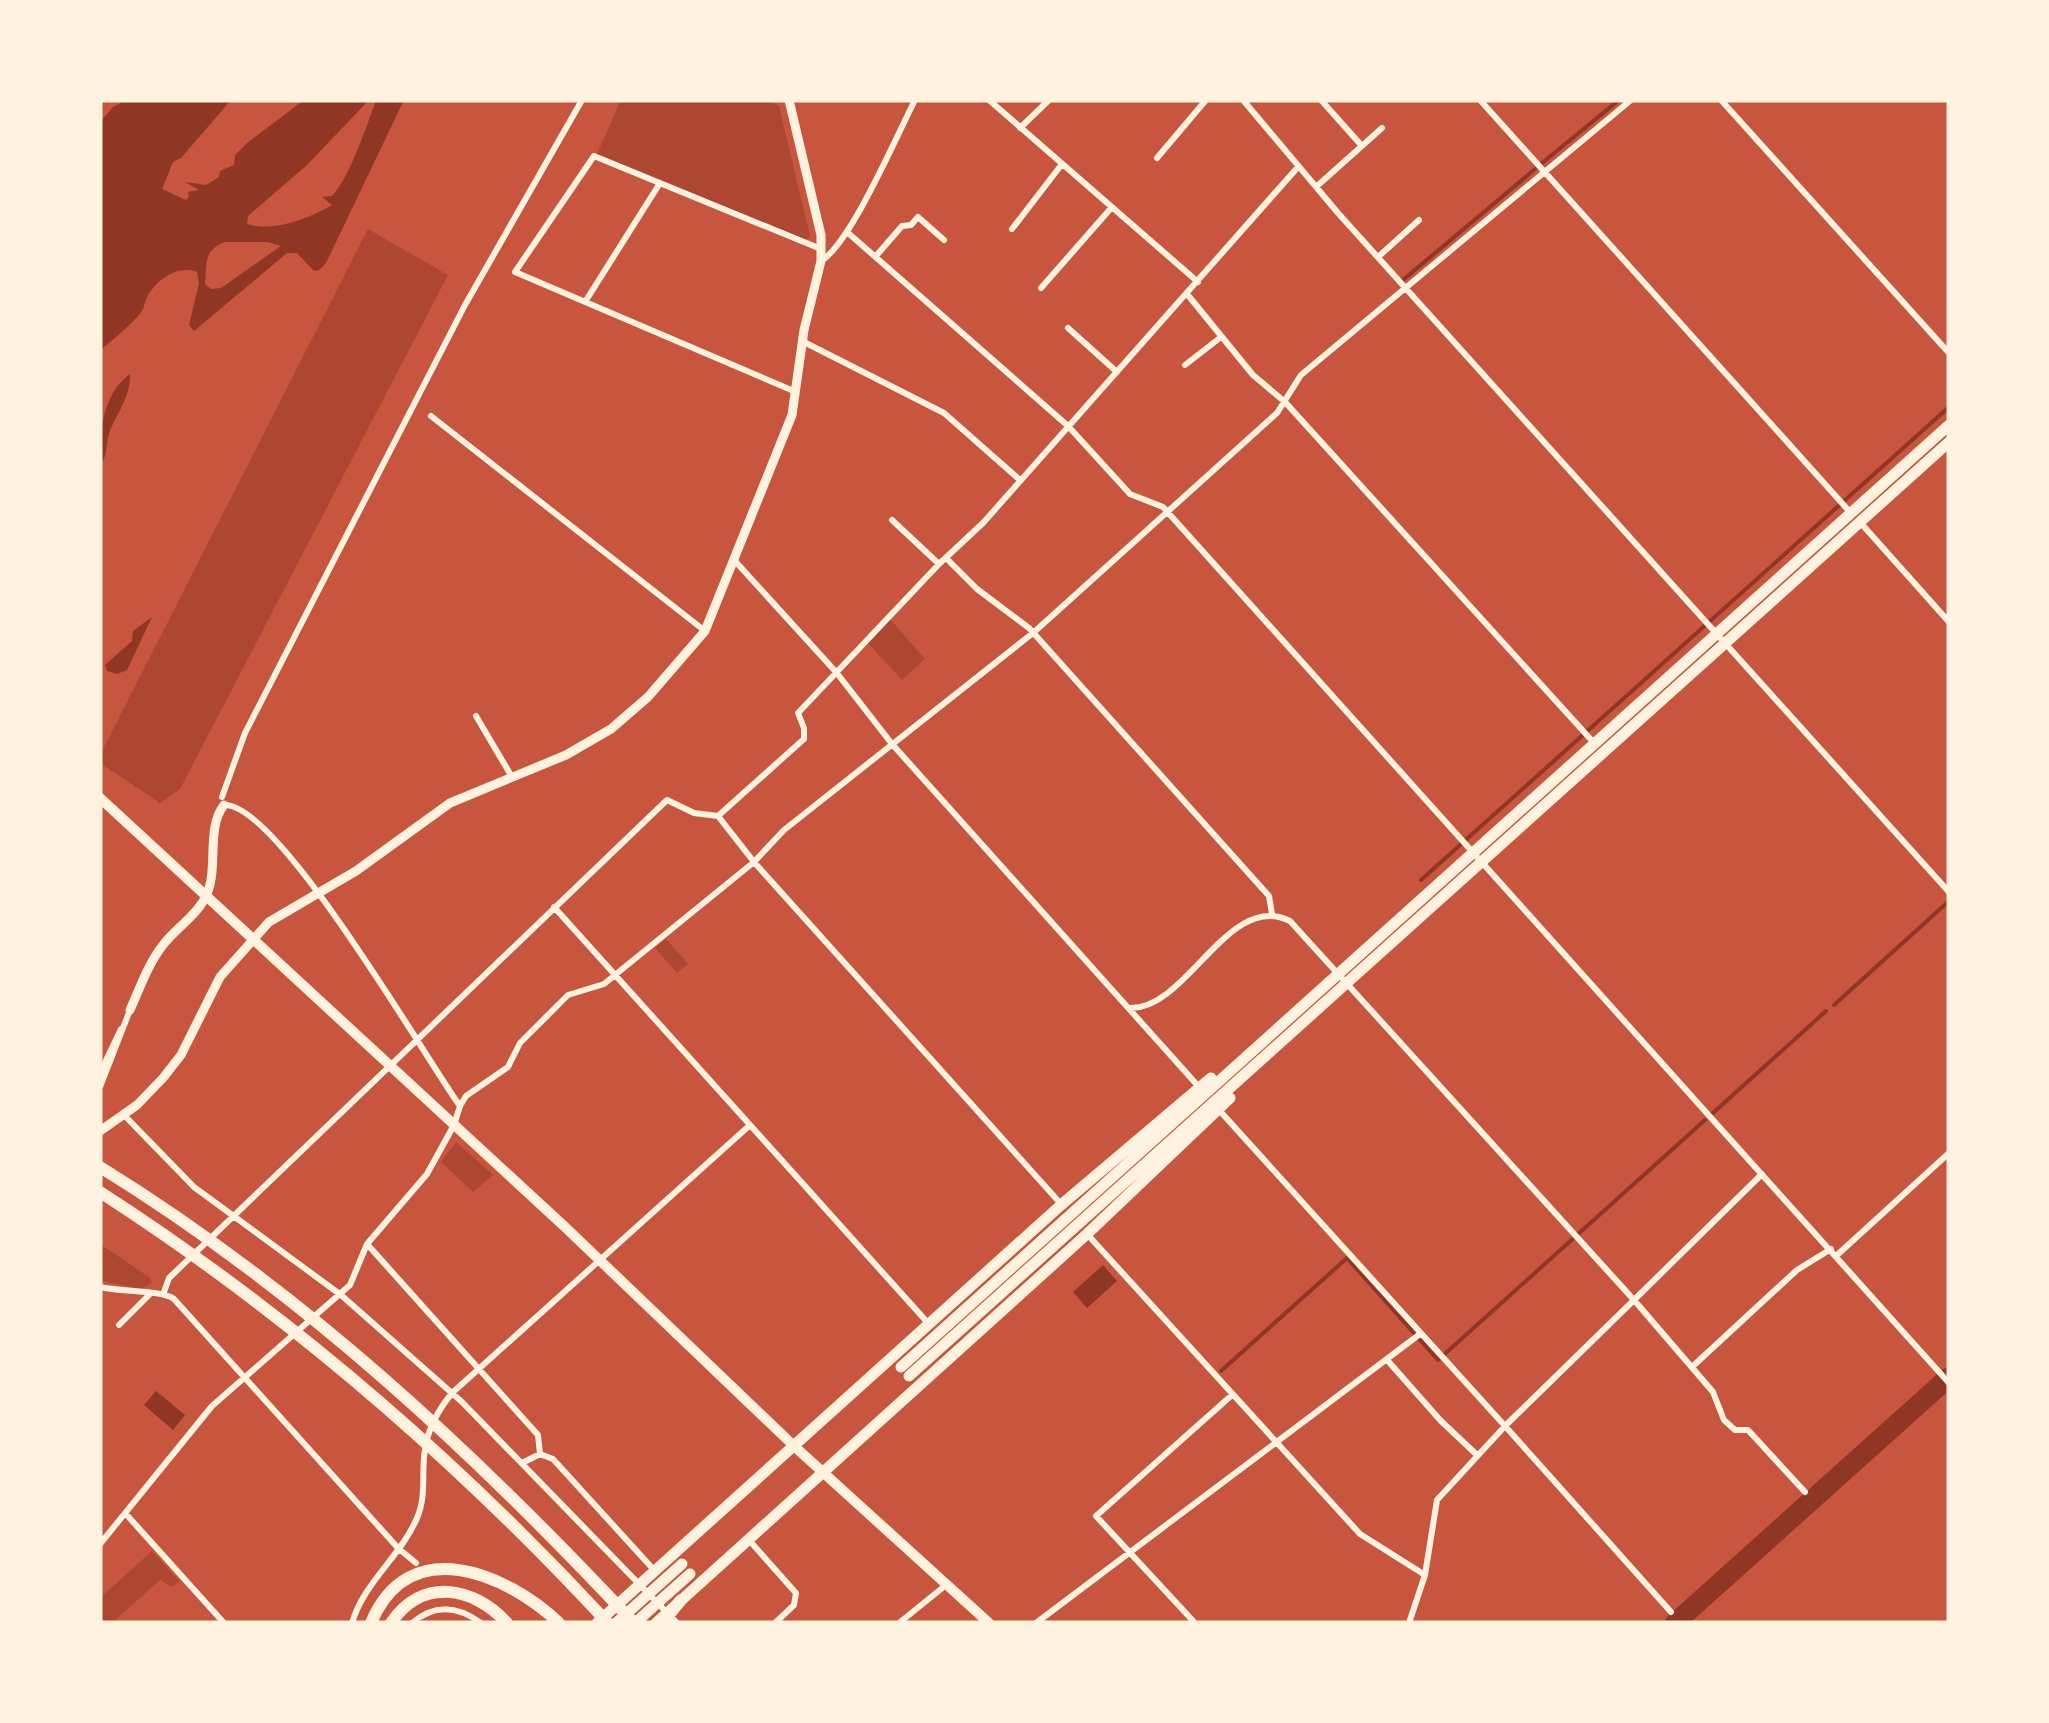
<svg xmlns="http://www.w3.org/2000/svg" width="2049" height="1723" font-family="'Roboto Condensed',sans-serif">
<rect width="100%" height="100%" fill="#c8553d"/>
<!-- green -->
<path fill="#ae4732" d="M621,100H766L779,106L810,236L806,240L596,156Z
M368,229L448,275L180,789L160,803L100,763V755Z
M890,619L925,659L902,680L868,643Z
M666,939L688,964L677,973L655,948Z
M456,1142L493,1175L473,1192L441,1162Z
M100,1244L149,1277L152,1283L141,1289L100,1280Z
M152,1551L179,1581L172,1587L160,1580L112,1623H107L100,1616V1598Z"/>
<!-- water -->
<path fill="#8f3625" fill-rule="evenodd" d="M126,100H231L181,158L173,162L162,189L186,200L189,197L188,192L199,190L185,182L206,185L219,177L220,171L234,165L235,155L247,143L304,100H369L307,165L248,216L247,224C272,233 310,218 332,205L322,197L332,196C350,177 367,125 376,100H404L326,263L319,270L314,271L297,253H287L194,331L189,325L199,283L197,272C178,265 159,278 148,295C144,302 145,309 138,316C127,328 113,340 100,350V122L113,107ZM225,242H268L281,246L221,288L211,289L205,284C207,264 203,250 225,242Z
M130,374C131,394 119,411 111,428C105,440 109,454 100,466C100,434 101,395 130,374Z
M152,617L127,670L117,674L107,671L105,665L132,641L133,631Z
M1103,1265L1117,1281L1087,1308L1073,1292Z
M156,1391L185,1415L173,1430L144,1405Z"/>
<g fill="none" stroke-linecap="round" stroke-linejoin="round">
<!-- stream -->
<path stroke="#8f3625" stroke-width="4" d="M1542,163L1619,100
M1403,280L1535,169
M1421,880L1949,407
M1834,1005L1949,901
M1713,1113L1826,1011
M1221,1371L1347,1258L1438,1360L1705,1120"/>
<!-- river -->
<path stroke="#8f3625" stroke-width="20" d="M1675,1623L1949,1377"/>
<!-- minor -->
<path stroke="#fff3e0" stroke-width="6" d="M989,100L1198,282
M1243,100L1338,213L1949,892
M1321,100L1362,146
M1480,100L1850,512
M1721,100L1949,353
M1020,128L1049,100
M1157,158L1206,100
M1316,187L1382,128
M1012,229L1062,164
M847,232L1068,426L1130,494L1163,507L1949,1383
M876,256L902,226L911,225L918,217L944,240
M1378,257L1419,220
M821,261C851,243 897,135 915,100
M1041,288L1112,207
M1187,294L1253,375L1285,402L1595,744
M585,302L660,183
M1068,328L1117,372
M802,341L944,413L1020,480
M1185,365L1221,337
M796,392L515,272L594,156L821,249
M431,416L705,631
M892,520L939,564
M1859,521L1949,622
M946,558L977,589L1029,628L1269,896L1272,914
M735,561L836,672L892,744L1199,1087
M476,716L512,777
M222,797L245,733L465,305L582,100
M224,805C278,802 424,1056 460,1106
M718,816L754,862L1061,1204
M554,907L928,1323
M1129,1008C1187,1011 1228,890 1290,921L1634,1300L1762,1174
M100,1073L121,1029
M100,1087L130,1010
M1219,1110L1505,1426L1634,1300L1713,1392L1724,1420L1735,1430H1748L1805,1492
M124,1115L194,1187L341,1295L462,1402L677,1623
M1087,1234L1360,1534L1425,1575
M367,1244L538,1435L540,1454
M1836,1256L1949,1153
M100,1287C121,1292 162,1290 174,1299L398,1548L416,1563
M164,1292L169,1278L667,800L694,813L718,816L804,739V728L798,713L939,564L983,523L1298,167
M119,1325L150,1294
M1388,1361L1440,1420L1477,1455
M1692,1367L1797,1270L1831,1249
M524,1462L540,1454L553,1459L654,1570
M125,1513L224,1623
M749,1540L796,1593L794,1605L775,1623
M100,1544L212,1406L350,1285L367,1244L427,1174L454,1125L460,1106L466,1096L508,1067L520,1043L568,995L604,984L615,975L754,862L784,830L1033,633L1277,413L1301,375L1631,100
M352,1623C364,1582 401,1556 417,1518C427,1495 421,1472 425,1449C428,1428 439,1409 452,1393L750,1125
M412,1623C435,1603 458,1606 481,1623
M899,1623L946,1585
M1036,1623L1420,1334
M1195,1623L1096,1516L1232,1395
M1409,1623L1425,1575L1437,1500L1505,1426L1671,1612"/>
<!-- tertiary -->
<path stroke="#fff3e0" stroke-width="9" d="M130,1010C140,988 148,964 163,945C175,929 196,916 205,898C220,870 205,829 224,805
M100,1131L137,1105L163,1078L181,1055L220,977L269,922L356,871L450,803L566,755L611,729L648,697L705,631L792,415L804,330L821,261V235L789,100"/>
<!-- primary -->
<path stroke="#fff3e0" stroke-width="10" d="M100,798L564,1226L794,1446L989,1623"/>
<!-- trunk -->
<path stroke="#fff3e0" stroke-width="11" d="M901,1367L1949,425
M909,1376L1949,442
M597,1623L1061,1205L1211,1078
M616,1623L682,1564
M635,1623L690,1574
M656,1623L1087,1234L1230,1098"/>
<!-- motorway -->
<path stroke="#fff3e0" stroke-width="12" d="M100,1167C301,1291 473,1451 634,1623
M100,1192C289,1314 455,1458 608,1623
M371,1623C409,1532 506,1573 559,1623
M391,1623C422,1577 473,1586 507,1623
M662,1623L681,1600"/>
</g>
<!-- border -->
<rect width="2049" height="1723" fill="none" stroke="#fff3e0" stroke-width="205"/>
</svg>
